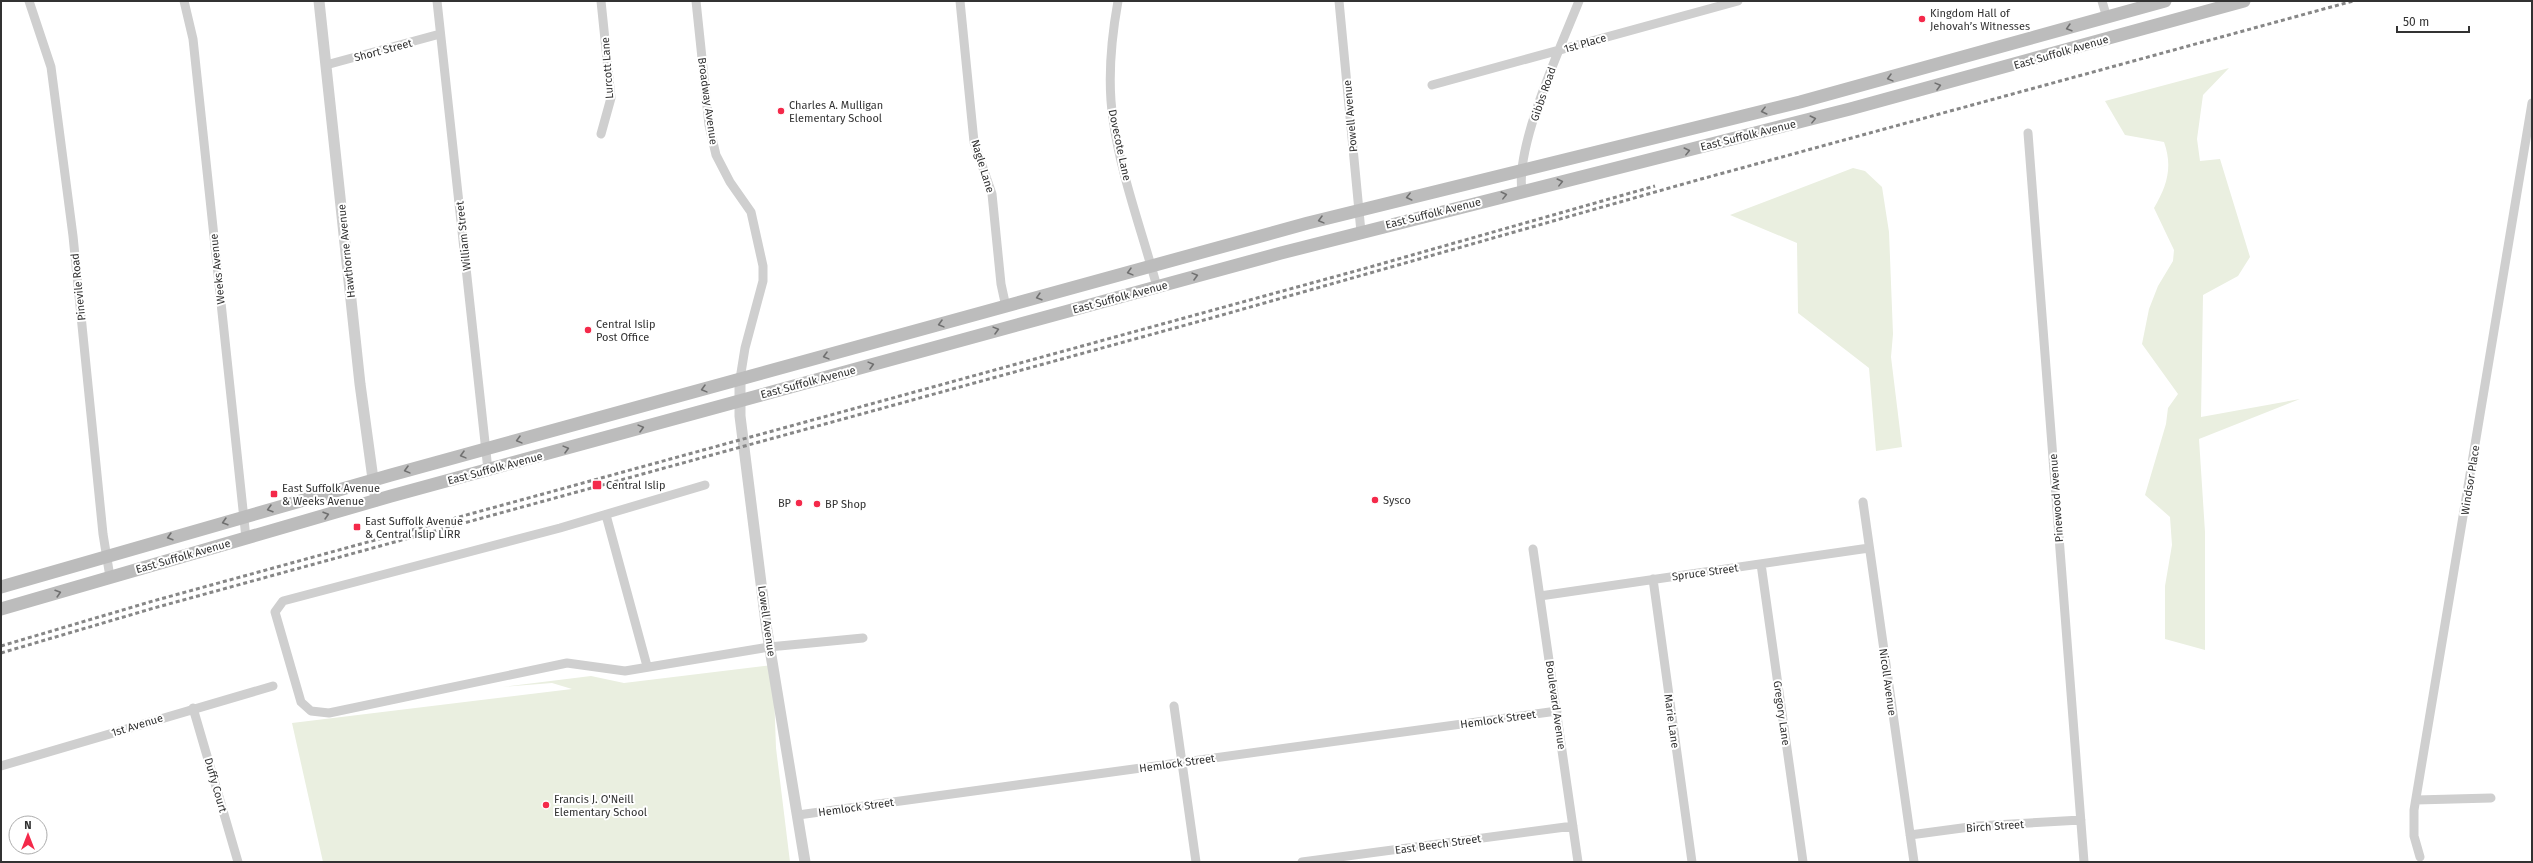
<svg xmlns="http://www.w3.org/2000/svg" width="2533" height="863" font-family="'Fira Sans',sans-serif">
<rect width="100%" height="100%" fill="#fff"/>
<!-- green -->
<path fill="#eaefe0" d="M2229,68L2203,95L2197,139L2200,161L2220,159L2250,257L2238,276L2203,295L2201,417L2300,399L2199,439L2205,532V650L2165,639V586L2172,545L2170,517L2145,495L2166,424L2168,408L2178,394L2142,344L2149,309L2158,286L2173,261L2174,250L2154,208C2167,186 2173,167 2164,142L2125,135L2105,101Z
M1853,168L1865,171L1882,187L1889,232L1893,334L1891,357L1902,447L1876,451L1869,368L1798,313L1797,243L1730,215Z
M773,665L776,748L790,862H323L292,723L572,689L552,683L502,687L591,676L624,683Z"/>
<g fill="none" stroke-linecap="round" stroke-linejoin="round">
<!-- minor -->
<path stroke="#cfcfcf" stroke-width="9" d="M29,1L51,67L73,236L103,534L110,577
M184,1L193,39L246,538
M437,1L488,470
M601,1L611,98L601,134
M696,1L709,125L716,155L730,182L751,212L763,266V281L745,348L740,379
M960,1L974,142L992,194L1001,284L1006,307
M1118,1C1111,40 1107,79 1113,119C1121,176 1142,231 1157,287
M1339,1L1361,232
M2102,1L2107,18
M326,65L440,34
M1432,85L1738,1
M2028,133L2084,862
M1522,191C1515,146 1561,46 1579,1
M705,485L560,528L283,601L275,612L301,702L311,711L329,713L567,663L625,671L769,647L863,638
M1863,502L1914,862
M606,515L647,666
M1533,549L1578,862
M1761,564L1803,862
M1653,579L1692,862
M1540,596L1869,548
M1174,706L1196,862
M193,708L238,862
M1,766L273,686
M2416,800L2491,798
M798,815L1557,711
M1910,835L1977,826L2081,820
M2420,857L2414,836V810L2532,103
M1302,862L1573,826"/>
<!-- tertiary -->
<path stroke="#cfcfcf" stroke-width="11" d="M319,1L360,384L376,501
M740,379V416L767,631L805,862"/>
<!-- secondary -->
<path stroke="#bcbcbc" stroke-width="13" d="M1,587L391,475L1308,223L1800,102L2165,1
M1,609L391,496L1281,253L1850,109L2244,1"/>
<!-- rail -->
<path stroke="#878787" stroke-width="3" stroke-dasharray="4 3" stroke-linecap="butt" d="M1,646L153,601L1370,267L1655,186
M1,653L154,608L1215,317L1694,181L2353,1"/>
</g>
<!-- one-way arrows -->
<defs><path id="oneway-chevron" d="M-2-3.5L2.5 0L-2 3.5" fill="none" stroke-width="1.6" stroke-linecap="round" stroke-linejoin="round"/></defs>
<g stroke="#707070">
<use href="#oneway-chevron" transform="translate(2069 28) rotate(164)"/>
<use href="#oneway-chevron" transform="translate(1890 78) rotate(165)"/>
<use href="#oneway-chevron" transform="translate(1938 86) rotate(-15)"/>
<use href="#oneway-chevron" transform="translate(1764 111) rotate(166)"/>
<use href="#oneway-chevron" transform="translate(1813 119) rotate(-14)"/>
<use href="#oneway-chevron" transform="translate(1687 151) rotate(-14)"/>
<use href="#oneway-chevron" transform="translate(1560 182) rotate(-14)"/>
<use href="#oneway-chevron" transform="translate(1504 195) rotate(-14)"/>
<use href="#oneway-chevron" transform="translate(1409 197) rotate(166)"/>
<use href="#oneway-chevron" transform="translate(1321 220) rotate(165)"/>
<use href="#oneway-chevron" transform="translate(1130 272) rotate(165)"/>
<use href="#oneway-chevron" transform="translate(1195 276) rotate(-15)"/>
<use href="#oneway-chevron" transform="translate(1039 297) rotate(164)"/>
<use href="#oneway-chevron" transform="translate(941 324) rotate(165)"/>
<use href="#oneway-chevron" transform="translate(996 330) rotate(-15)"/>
<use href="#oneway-chevron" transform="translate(826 356) rotate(165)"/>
<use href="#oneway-chevron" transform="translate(871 365) rotate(-15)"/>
<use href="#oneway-chevron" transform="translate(704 389) rotate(165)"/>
<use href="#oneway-chevron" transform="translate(641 428) rotate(-15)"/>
<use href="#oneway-chevron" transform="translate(519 440) rotate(165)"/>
<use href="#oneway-chevron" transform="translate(566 449) rotate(-15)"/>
<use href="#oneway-chevron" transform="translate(463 455) rotate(165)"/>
<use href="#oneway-chevron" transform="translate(407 470) rotate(165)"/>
<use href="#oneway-chevron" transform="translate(270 509) rotate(164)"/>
<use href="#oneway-chevron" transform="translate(326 515) rotate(-16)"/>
<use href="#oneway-chevron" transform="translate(225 522) rotate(164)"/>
<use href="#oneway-chevron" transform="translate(170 537) rotate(164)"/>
<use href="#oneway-chevron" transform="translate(58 593) rotate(-17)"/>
</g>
<!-- markers -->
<g fill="#f4294a" stroke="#fff" stroke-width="1.5">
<circle cx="1922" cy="19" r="4"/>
<circle cx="781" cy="111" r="4"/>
<circle cx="588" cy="330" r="4"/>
<rect x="592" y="480" width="10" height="10" rx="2"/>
<rect x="270" y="490" width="8" height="8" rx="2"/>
<circle cx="1375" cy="500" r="4"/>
<circle cx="799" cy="503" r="4"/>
<circle cx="817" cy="504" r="4"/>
<rect x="353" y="523" width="8" height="8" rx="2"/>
<circle cx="546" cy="805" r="4"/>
</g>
<g text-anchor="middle" stroke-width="4" stroke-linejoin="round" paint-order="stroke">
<!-- poi labels -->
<g font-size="11" fill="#323232" stroke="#fff" text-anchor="start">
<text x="1930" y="17">Kingdom Hall of<tspan x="1930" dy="13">Jehovah’s Witnesses</tspan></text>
<text x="789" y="109">Charles A. Mulligan<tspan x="789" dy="13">Elementary School</tspan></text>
<text x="596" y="328">Central Islip<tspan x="596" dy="13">Post Office</tspan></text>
<text x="606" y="489">Central Islip</text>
<text x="282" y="492">East Suffolk Avenue<tspan x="282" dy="13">&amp; Weeks Avenue</tspan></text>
<text x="1383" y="504">Sysco</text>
<text x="791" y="507" text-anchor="end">BP</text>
<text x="825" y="508">BP Shop</text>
<text x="365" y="525">East Suffolk Avenue<tspan x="365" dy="13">&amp; Central Islip LIRR</tspan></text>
<text x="554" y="803">Francis J. O'Neill<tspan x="554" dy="13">Elementary School</tspan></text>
</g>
<!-- street labels -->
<g font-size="11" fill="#323232" stroke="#fff">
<text transform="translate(1585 43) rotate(-16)" y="4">1st Place</text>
<text transform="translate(383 50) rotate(-15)" y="4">Short Street</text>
<text transform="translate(2061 52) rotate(-16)" y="4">East Suffolk Avenue</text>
<text transform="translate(607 68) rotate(-94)" y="4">Lurcott Lane</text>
<text transform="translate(1543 94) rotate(-71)" y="4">Gibbs Road</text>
<text transform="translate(708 101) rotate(82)" y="4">Broadway Avenue</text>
<text transform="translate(1350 116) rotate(-95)" y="4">Powell Avenue</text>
<text transform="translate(1748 135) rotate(-14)" y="4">East Suffolk Avenue</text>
<text transform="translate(1120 145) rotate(78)" y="4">Dovecote Lane</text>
<text transform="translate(983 166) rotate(73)" y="4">Nagle Lane</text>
<text transform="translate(1433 213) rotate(-14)" y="4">East Suffolk Avenue</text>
<text transform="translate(463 236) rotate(-96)" y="4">William Street</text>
<text transform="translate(346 251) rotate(-96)" y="4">Hawthorne Avenue</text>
<text transform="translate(217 269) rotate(-96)" y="4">Weeks Avenue</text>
<text transform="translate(78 287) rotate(-96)" y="4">Pinevile Road</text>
<text transform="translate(1120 297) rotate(-15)" y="4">East Suffolk Avenue</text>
<text transform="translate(808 382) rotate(-15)" y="4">East Suffolk Avenue</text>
<text transform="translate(495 468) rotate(-15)" y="4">East Suffolk Avenue</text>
<text transform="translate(2470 480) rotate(-81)" y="4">Windsor Place</text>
<text transform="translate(2056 498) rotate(-94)" y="4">Pinewood Avenue</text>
<text transform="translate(183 556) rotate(-16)" y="4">East Suffolk Avenue</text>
<text transform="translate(1705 572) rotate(-8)" y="4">Spruce Street</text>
<text transform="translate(767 621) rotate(82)" y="4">Lowell Avenue</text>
<text transform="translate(1888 682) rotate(82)" y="4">Nicoll Avenue</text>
<text transform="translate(1556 705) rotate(82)" y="4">Boulevard Avenue</text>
<text transform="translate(1782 713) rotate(82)" y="4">Gregory Lane</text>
<text transform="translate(1498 719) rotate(-8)" y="4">Hemlock Street</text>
<text transform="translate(1672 721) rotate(82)" y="4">Marie Lane</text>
<text transform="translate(137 725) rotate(-17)" y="4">1st Avenue</text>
<text transform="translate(1177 763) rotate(-8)" y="4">Hemlock Street</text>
<text transform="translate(216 785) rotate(74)" y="4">Duffy Court</text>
<text transform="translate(856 807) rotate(-8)" y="4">Hemlock Street</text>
<text transform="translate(1995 826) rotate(-4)" y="4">Birch Street</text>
<text transform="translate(1438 844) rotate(-8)" y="4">East Beech Street</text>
</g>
</g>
<!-- border -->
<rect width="2533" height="863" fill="none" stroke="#323232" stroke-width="4"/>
<!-- north arrow -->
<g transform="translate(28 835)"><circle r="19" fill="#ffffff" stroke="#adadad"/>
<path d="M0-3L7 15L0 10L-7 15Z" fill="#f4294a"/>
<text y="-6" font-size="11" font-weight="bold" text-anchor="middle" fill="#323232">N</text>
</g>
<!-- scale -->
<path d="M2397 26v6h72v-6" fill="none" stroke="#323232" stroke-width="2"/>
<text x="2403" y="26" font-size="12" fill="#323232" stroke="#ffffff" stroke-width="3" paint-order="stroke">50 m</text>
</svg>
